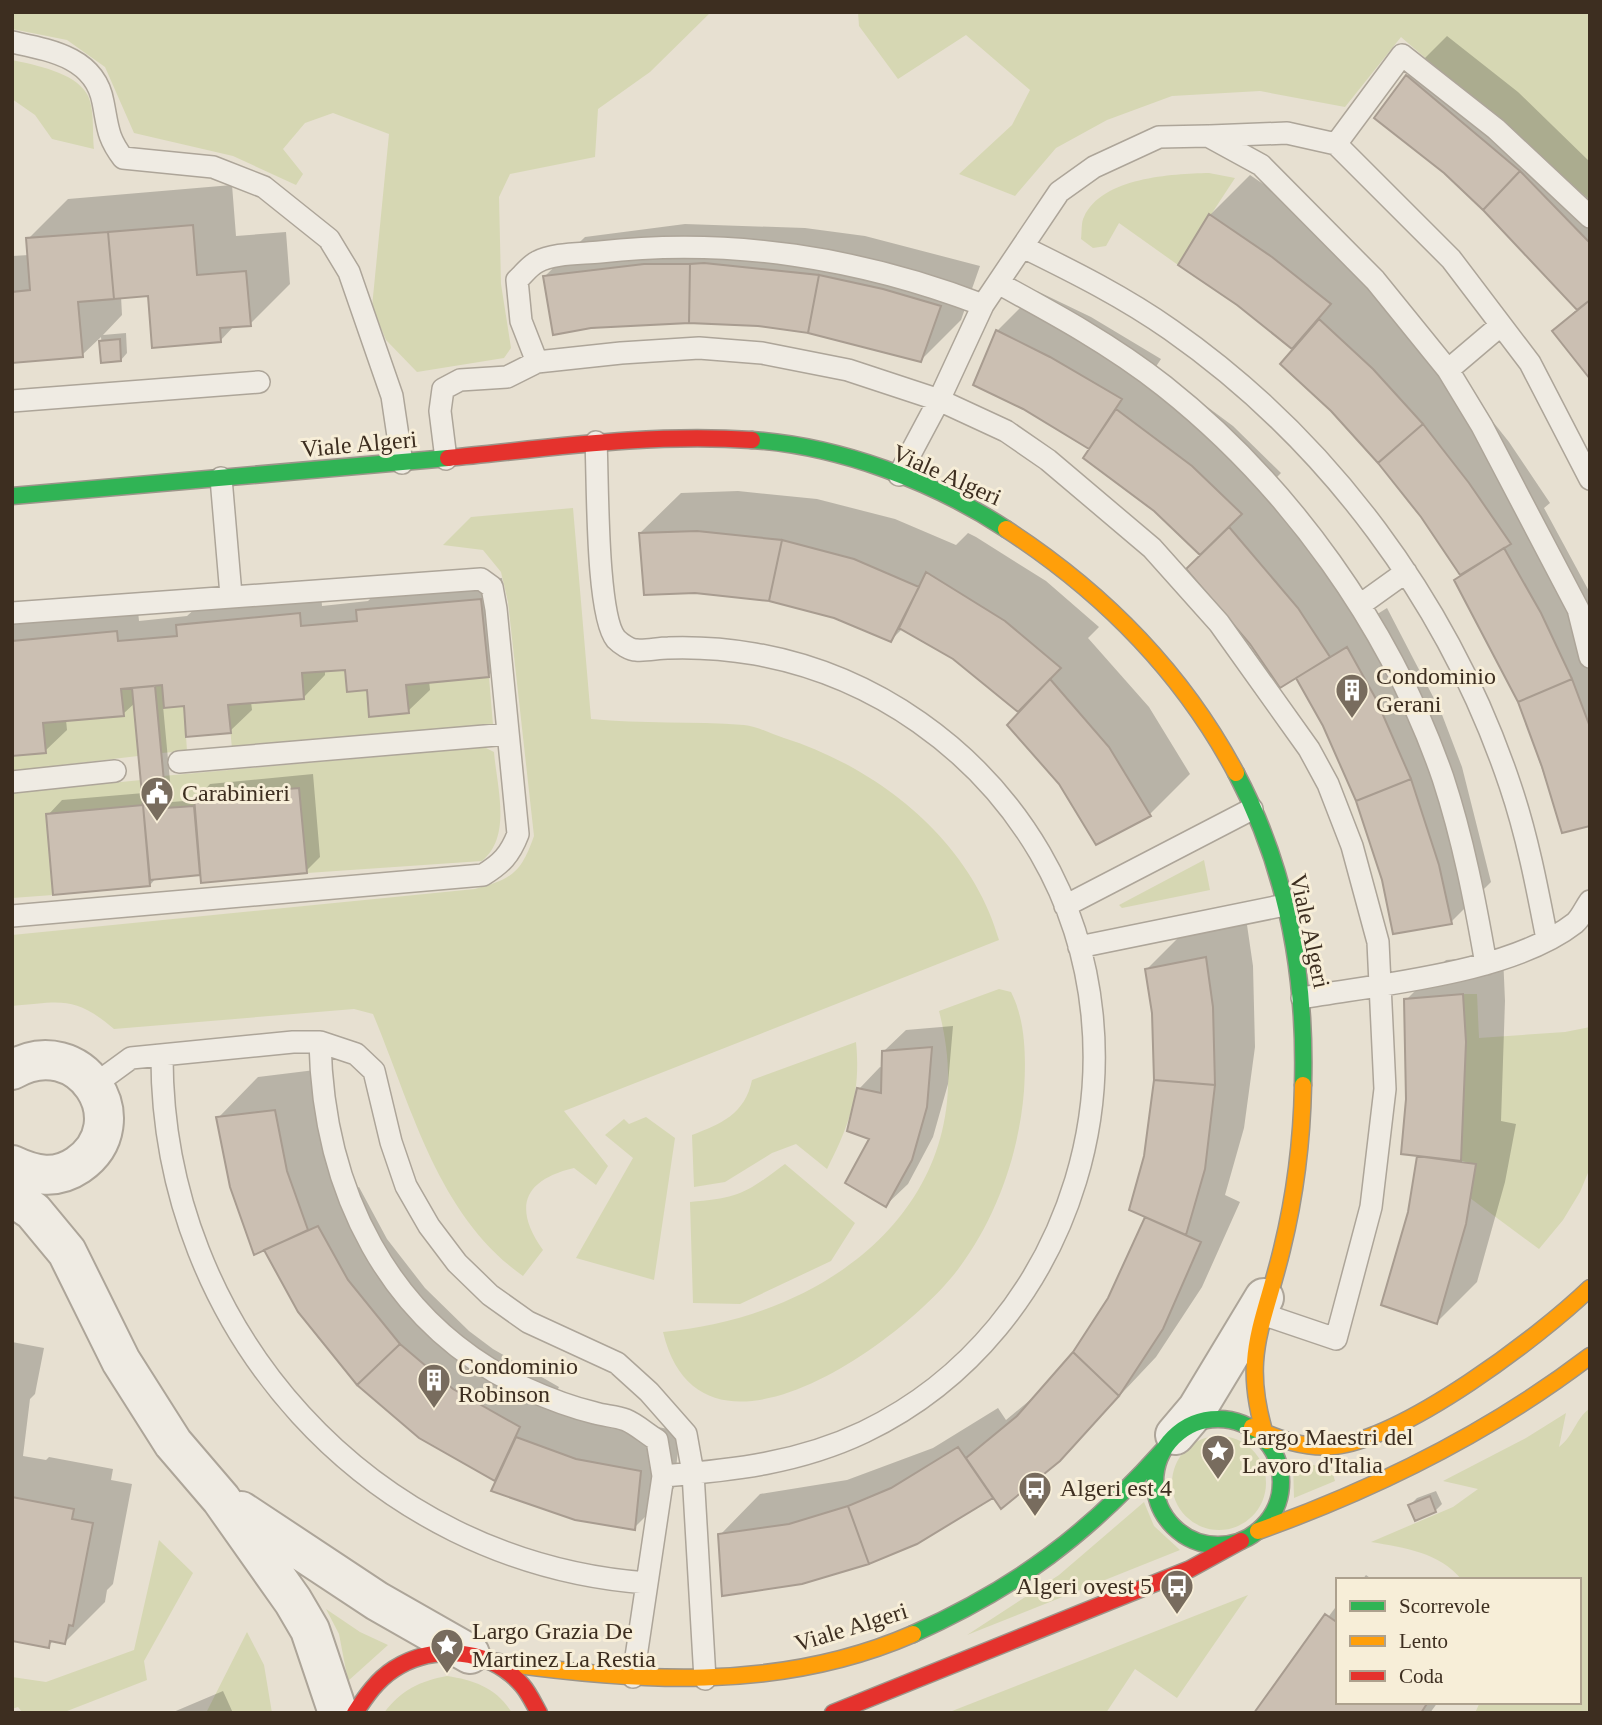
<svg xmlns="http://www.w3.org/2000/svg" width="1602" height="1725" font-family="'Times New Roman',serif">
<rect width="100%" height="100%" fill="#e7e0d1"/>
<!-- green -->
<path fill="#d6d7b3" d="M12,12H711L650,72L598,109L595,157L510,174L499,197L501,284L511,348L504,358L417,372L386,340L372,307L389,134L333,113L305,123L283,149L303,174L296,185L233,156L134,133L105,67L67,40L12,29Z
M858,12H1590V200L1401,37L1345,107L1260,91L1172,96L1107,120L1056,148L1015,196L959,174L1012,125L1030,90L966,35L898,79L859,26Z
M12,60C35,65 74,72 87,94C95,108 92,133 94,149L52,139L35,115L12,99Z
M1209,173L1235,178L1178,265L1119,223L1106,246L1093,248L1081,239C1082,232 1081,222 1084,217C1102,177 1172,174 1209,173Z
M573,508L591,719C641,724 693,721 744,725C757,726 771,734 784,738C879,768 971,841 999,940L564,1111L608,1166L596,1185L574,1168C523,1180 513,1208 543,1250L523,1276C437,1215 412,1107 373,1014L354,1009L114,1029C74,995 61,1002 12,1006V935L475,889C512,879 521,873 534,836L508,602L501,572L483,550L443,545L471,517Z
M345,670L347,692L367,690L370,717L408,713L406,685L489,677L493,725L232,749L228,705L304,699L302,673Z
M162,685L164,708L184,706L187,751L161,753L155,686Z
M132,688L138,756L12,771V756L46,753L43,723L124,716L121,689Z
M484,747L494,752C497,788 512,836 482,861L307,873L299,788L194,797V806L166,808L163,776Z
M141,780L143,805L46,814L53,895L12,898V793Z
M1204,860L1210,890L1122,908L1119,905Z
M999,989L1011,992C1026,1021 1026,1059 1024,1091C1019,1153 997,1217 959,1268C907,1339 701,1490 663,1332C832,1317 988,1198 939,1011Z
M1463,994H1477L1479,1038L1565,1032L1590,1027V1168L1580,1192L1563,1220L1539,1249L1470,1198L1476,1164L1461,1161L1466,1042Z
M856,1042C861,1093 850,1124 827,1169L796,1144L772,1153L725,1182L694,1187L692,1135C721,1124 745,1114 752,1080Z
M646,1117L675,1138L654,1280L576,1258L633,1158L605,1135L624,1119L629,1124Z
M785,1164L855,1223L831,1261L740,1304L693,1303L690,1202C740,1198 746,1193 785,1164Z
M1590,1408V1713H1475L1480,1702H1579V1580H1462C1439,1552 1405,1548 1371,1542L1453,1507L1478,1489L1443,1481L1526,1438L1566,1413L1559,1447C1574,1436 1575,1419 1590,1408Z
M1172 1483a47 47 0 1 1 94 0a47 47 0 1 1-94 0Z
M1293,1463L1331,1467L1335,1481L1294,1498Z
M1144,1502L1154,1526L1180,1550L967,1635L1059,1575Z
M159,1540L193,1573L144,1661L147,1680L62,1713H23L18,1707L12,1709V1677L46,1682L134,1650Z
M1248,1595L1177,1698L1135,1669L1106,1713H947Z
M326,1609L360,1632L388,1645L348,1681L339,1634Z
M247,1632L264,1665L272,1713H206Z
M447,1676C474,1680 497,1688 512,1713H384C401,1690 420,1681 447,1676Z"/>
<!-- shadow -->
<path fill="#0003" fill-rule="evenodd" d="M1447,36L1518,92L1590,162V376L1555,331L1578,308L1509,233L1445,172L1376,118L1407,76Z
M1250,175L1312,217L1370,263L1357,278L1413,329L1463,384L1509,442L1550,503L1544,508L1590,593V825L1563,831L1519,702L1456,580L1462,574L1423,516L1332,410L1295,349L1238,303L1210,215Z
M232,185L236,236L286,232L290,284L250,324L235,325L220,341L150,294L121,296L122,315L103,335L126,333L127,353L121,360L103,361L101,337L82,355L12,361V256L29,255L28,239L68,199Z
M685,224L805,228L865,236L980,266L961,320L921,360L814,332L758,324L646,322L555,333L544,277L585,237Z
M1037,291L1091,317L1161,359L1155,368L1233,426L1281,473L1268,486L1371,618L1387,608L1441,712L1462,767L1491,882L1451,922L1395,932L1373,842L1348,775L1297,675L1202,555L1092,448L1024,407L997,331Z
M738,491L817,499L895,519L956,545L968,533L976,537L1046,581L1099,627L1088,638L1149,707L1190,774L1150,814L1097,842L1021,712L954,658L903,628L891,640L640,533L681,493Z
M502,578L509,654L488,676L429,681L430,690L408,711L369,688L346,668L325,670V675L304,697L251,702L252,710L230,731L185,704L163,706L172,802L196,800L210,784L313,774L320,857L306,871H202L157,877L150,885L48,815L62,800L144,793L136,702L123,714L66,720L67,730L45,751L12,754V626L17,622L138,611L139,621L187,616L200,604L321,593L322,606L368,601L380,589ZM194,821H197L202,870H198Z
M1246,918L1253,966L1255,1047L1244,1128L1225,1195L1240,1202L1202,1287L1156,1357L1059,1460L917,1542L720,1535L760,1494L847,1480L933,1448L998,1408L1006,1420L1041,1391L1079,1348L1110,1299L1147,1216L1146,1157L1155,1085L1153,1013L1147,969L1187,929Z
M1503,955L1505,1001L1501,1121L1516,1124L1505,1182L1477,1282L1437,1322L1410,1212L1419,1154L1408,1099L1406,1000L1446,960Z
M953,1026L948,1084L933,1137L908,1184L886,1205L859,1089L880,1067L884,1068V1051L906,1030Z
M315,1070L349,1192L359,1187L387,1239L425,1288L469,1331L493,1349L559,1387L554,1397L629,1422L680,1431L674,1488L634,1528L498,1481L420,1436L366,1392L319,1339L299,1311L218,1118L258,1077Z
M12,1342L44,1348L35,1394L30,1399L23,1456L46,1460L49,1457L113,1469L111,1480L132,1484L113,1584L107,1590L105,1602L65,1642L54,1640L48,1646L12,1639Z
M1436,1491L1442,1504L1435,1511L1410,1505L1417,1498Z
M1366,1575L1373,1580H1362Z
M1338,1604V1702H1438L1430,1713H1256Z
M223,1691L233,1713H171Z"/>
<!-- building -->
<path fill="#cbbfb2" stroke="#a89c90" stroke-width="2" d="M1406,75L1520,171L1483,210L1444,173L1374,118Z
M1520,171L1590,243V300L1577,310L1483,210Z
M1209,214L1272,257L1331,304L1292,349L1237,305L1178,265Z
M193,225L197,275L246,271L251,326L220,328L221,342L152,348L148,296L114,299L108,232Z
M108,232L114,299L78,302L83,357L12,363V292L30,290L26,238Z
M704,263L819,275L808,333L758,326L689,323L690,264Z
M644,264H690L689,323L591,328L553,335L543,276Z
M819,275L883,289L941,306L921,362L808,333Z
M1590,300V379L1552,331Z
M1319,319L1373,369L1423,424L1378,463L1331,411L1280,364Z
M996,330L1050,357L1122,399L1089,449L1023,409L973,385Z
M120,339L121,361L101,363L99,341Z
M1116,409L1192,466L1242,514L1200,555L1154,511L1083,458Z
M1423,424L1469,483L1511,544L1460,575L1421,517L1378,463Z
M1229,527L1298,608L1330,657L1280,688L1250,644L1186,569Z
M697,531L782,540L769,601L695,593L644,595L639,533Z
M782,540L854,559L919,587L891,642L834,618L769,601Z
M1504,548L1541,613L1572,679L1518,702L1454,580Z
M926,572L1005,621L1061,668L1018,712L953,659L899,628Z
M481,599L489,677L406,685L409,713L369,717L367,690L347,692L345,670L302,673L304,699L228,705L231,733L186,737L184,706L164,708L162,685L121,689L124,716L43,723L46,753L12,756V641L117,631L118,641L177,636L176,625L300,613L301,626L357,621L356,610Z
M1347,647L1376,699L1411,779L1356,801L1323,726L1296,678Z
M1050,679L1109,747L1151,816L1096,845L1059,784L1007,725Z
M1572,679L1590,727V826L1562,833L1542,767L1518,702Z
M155,686L166,803L143,805L132,688Z
M1411,779L1439,865L1452,924L1393,934L1382,880L1356,801Z
M299,788L307,873L201,883L194,797Z
M166,803V808L194,806L200,875L150,880L143,805Z
M143,805L150,886L53,895L46,814Z
M1206,957L1213,1007L1215,1085L1154,1080L1152,1013L1145,969Z
M1463,994L1466,1042L1461,1161L1401,1154L1406,1099L1404,999Z
M932,1047L927,1107L912,1160L886,1207L845,1183L869,1139L847,1131L857,1088L881,1093L882,1051Z
M1154,1080L1215,1085L1205,1169L1186,1235L1129,1210L1144,1156Z
M275,1110L287,1171L308,1230L254,1255L230,1187L216,1117Z
M1417,1156L1476,1164L1466,1224L1437,1324L1381,1305L1408,1212Z
M1145,1217L1201,1242L1163,1329L1119,1396L1073,1352L1108,1298Z
M318,1226L348,1280L400,1344L357,1385L298,1312L264,1250Z
M400,1344L453,1389L520,1427L495,1481L419,1438L357,1385Z
M1073,1352L1119,1396L1060,1461L1001,1509L966,1458L1017,1416Z
M516,1437L576,1459L641,1471L635,1530L575,1520L491,1491Z
M958,1447L993,1498L917,1544L869,1564L848,1506L891,1488Z
M1430,1496L1436,1512L1415,1521L1408,1505Z
M12,1497L74,1509L72,1519L93,1523L73,1626L69,1625L65,1644L50,1641L49,1648L12,1641Z
M848,1506L869,1564L802,1584L722,1596L718,1534L789,1524Z
M1325,1614L1338,1623V1702H1428L1421,1713H1254Z"/>
<g fill="none" stroke-linecap="round" stroke-linejoin="round">
<defs>
<path id="lane" d="M12,42C49,50 95,57 103,102C108,127 107,137 123,158L213,167L264,187L329,239L349,272L392,396L402,463
M1210,136L1287,133L1336,144L1451,259L1530,363L1590,479
M1336,144L1402,55L1496,129L1590,217
M1023,247C1074,272 1124,297 1171,330C1328,440 1449,603 1510,785C1527,835 1537,887 1547,939
M998,283C1055,314 1112,345 1164,386C1289,485 1391,627 1443,778C1463,839 1475,901 1486,964
M537,362L521,321L517,280C523,275 529,266 537,262C553,253 581,254 600,252C730,237 861,258 983,305
M1448,370L1501,325
M12,401L259,382
M596,442C598,480 596,615 616,639C621,644 630,650 636,650C646,651 658,648 668,648C697,647 726,649 755,654C874,675 979,749 1040,853C1158,1056 1076,1330 864,1432C799,1463 734,1470 663,1476
M446,459L440,411L443,389L460,380L507,377L537,362L621,353L699,348L762,353L848,370L939,400L1006,431L1048,460L1152,548L1219,623L1309,749L1328,784L1352,846L1378,942L1385,1089L1371,1207L1336,1339L1265,1315
M899,475L939,400L983,305L1059,192L1094,167L1159,137L1208,136L1261,165L1375,280L1448,370L1482,426L1578,609L1590,657
M221,478L231,595
M1360,605L1406,572
M12,613L481,579L492,587L496,609L518,834C510,855 501,864 483,875L12,916
M179,762L508,734
M12,782L115,771
M1065,906L1252,809
M1079,947L1285,905
M1302,998C1381,984 1511,973 1575,923C1581,918 1585,908 1590,901
M320,1042C323,1189 387,1323 525,1388C547,1398 570,1407 595,1413C605,1416 616,1416 626,1420C636,1424 647,1434 657,1440L663,1476L633,1677
M162,1055C161,1330 371,1563 647,1583
M94,1085L131,1058L293,1042H320L356,1054L374,1071L391,1142L406,1186L429,1226L457,1263L490,1295L528,1322L617,1363L649,1392L686,1434L693,1473L705,1679"/>
<path id="street" d="M12,1070C80,1030 140,1122 78,1165C56,1180 35,1176 12,1165
M12,1197L33,1211L67,1252L121,1361L173,1443L221,1499L293,1601L310,1630L338,1713
M1175,1435L1197,1409L1264,1298
M241,1511L377,1601L470,1654"/>
<path id="fast" d="M752,440C839,446 933,481 1006,529
M12,496L448,458
M1236,773C1287,869 1306,977 1303,1085
M1155 1482a63 63 0 1 1 126 0a63 63 0 1 1-126 0Z
M913,1634C1018,1587 1088,1534 1164,1449"/>
<path id="slow" d="M1006,529C1103,592 1181,670 1236,773
M1252,1427C1278,1439 1305,1449 1334,1446C1405,1438 1538,1338 1590,1288
M1267,1441C1240,1357 1263,1328 1282,1249C1295,1196 1302,1139 1303,1085
M1258,1531C1378,1488 1489,1433 1590,1356
M490,1661C632,1682 778,1693 913,1634"/>
<path id="jam" d="M448,458C550,448 649,433 752,440
M355,1713C366,1696 377,1680 394,1669C434,1643 491,1649 522,1685C529,1693 534,1704 539,1713
M833,1713L1190,1569L1241,1541"/>
</defs>
<!-- lane casing -->
<use href="#lane" stroke="#ada599" stroke-width="24"/>
<!-- street casing -->
<use href="#street" stroke="#ada599" stroke-width="42"/>
<!-- fast casing -->
<use href="#fast" stroke="#9c958a" stroke-width="19"/>
<!-- slow casing -->
<use href="#slow" stroke="#9c958a" stroke-width="19"/>
<!-- jam casing -->
<use href="#jam" stroke="#9c958a" stroke-width="19"/>
<!-- lane -->
<use href="#lane" stroke="#efebe3" stroke-width="21"/>
<!-- street -->
<use href="#street" stroke="#efebe3" stroke-width="38"/>
<!-- fast -->
<use href="#fast" stroke="#30b455" stroke-width="16"/>
<!-- slow -->
<use href="#slow" stroke="#ff9f0a" stroke-width="16"/>
<!-- jam -->
<use href="#jam" stroke="#e5322d" stroke-width="16"/>
</g>
<!-- icons -->
<defs>
<symbol id="building-pin" viewBox="-11 -11 22 30"><path d="M0 17L-7.5 6A9.5 9.5 0 1 1 7.5 6Z" fill="#786c5e" stroke="#f7eed8"/><path d="M-4-6H4V6H1V3H-1V6H-4ZM-2.5-4.3h1.7v1.8h-1.7ZM.8-4.3h1.7v1.8H.8ZM-2.5-1h1.7V.8h-1.7ZM.8-1h1.7V.8H.8Z" fill="#fff"/></symbol>
<symbol id="civic-pin" viewBox="-11 -11 22 30"><path d="M0 17L-7.5 6A9.5 9.5 0 1 1 7.5 6Z" fill="#786c5e" stroke="#f7eed8"/><path d="M-.6-6.5H3V-4.5H.6V-3L4-1V1h2V6H-6V1h2V-1L-.6-3ZM-1.2 2.5V6h2.4V2.5Z" fill="#fff"/></symbol>
<symbol id="sight-pin" viewBox="-11 -11 22 30"><path d="M0 17L-7.5 6A9.5 9.5 0 1 1 7.5 6Z" fill="#786c5e" stroke="#f7eed8"/><path d="M0-6L1.8-2.2L6-1.7L2.9 1.2L3.7 5.4L0 3.3L-3.7 5.4L-2.9 1.2L-6-1.7L-1.8-2.2Z" fill="#fff"/></symbol>
<symbol id="bus-pin" viewBox="-11 -11 22 30"><path d="M0 17L-7.5 6A9.5 9.5 0 1 1 7.5 6Z" fill="#786c5e" stroke="#f7eed8"/><path d="M-5-6H5V4H4V6H2V4H-2V6H-4V4H-5ZM-3.5-4V0h7V-4ZM-3.5 1.2v1.5H-2V1.2ZM2 1.2v1.5H3.5V1.2Z" fill="#fff"/></symbol>
</defs>
<g fill-rule="evenodd">
<use href="#building-pin" x="1333" y="671" width="38" height="52"/>
<use href="#civic-pin" x="138" y="774" width="38" height="52"/>
<use href="#building-pin" x="415" y="1361" width="38" height="52"/>
<use href="#sight-pin" x="1199" y="1432" width="38" height="52"/>
<use href="#bus-pin" x="1016" y="1469" width="38" height="52"/>
<use href="#bus-pin" x="1158" y="1567" width="38" height="52"/>
<use href="#sight-pin" x="428" y="1626" width="38" height="52"/>
</g>
<g text-anchor="middle" stroke-width="6" stroke-linejoin="round" paint-order="stroke">
<!-- street labels -->
<g font-size="24" fill="#3d2e20" stroke="#f7eed8">
<text transform="translate(359 444) rotate(-5)" y="8">Viale Algeri</text>
<text transform="translate(947 475) rotate(24)" y="8">Viale Algeri</text>
<text transform="translate(1310 931) rotate(78)" y="8">Viale Algeri</text>
<text transform="translate(851 1627) rotate(-17)" y="8">Viale Algeri</text>
</g>
<!-- poi labels -->
<g font-size="24" fill="#3d2e20" stroke="#f7eed8" text-anchor="start">
<text x="1376" y="684">Condominio<tspan x="1376" dy="28">Gerani</tspan></text>
<text x="182" y="801">Carabinieri</text>
<text x="458" y="1374">Condominio<tspan x="458" dy="28">Robinson</tspan></text>
<text x="1242" y="1445">Largo Maestri del<tspan x="1242" dy="28">Lavoro d'Italia</tspan></text>
<text x="1060" y="1496">Algeri est 4</text>
<text x="1152" y="1594" text-anchor="end">Algeri ovest 5</text>
<text x="472" y="1639">Largo Grazia De<tspan x="472" dy="28">Martinez La Restia</tspan></text>
</g>
</g>
<!-- border -->
<rect width="1602" height="1725" fill="none" stroke="#3d2e20" stroke-width="28"/>
<!-- legend -->
<rect x="1336" y="1578" width="245" height="126" fill="#f7eed8" stroke="#ada18e" stroke-width="2"/>
<rect x="1350" y="1601" width="35" height="10" fill="#30b455" stroke="#ada18e" stroke-width="2"/>
<text x="1399" y="1613" font-size="21" fill="#3d2e20">Scorrevole</text>
<rect x="1350" y="1636" width="35" height="10" fill="#ff9f0a" stroke="#ada18e" stroke-width="2"/>
<text x="1399" y="1648" font-size="21" fill="#3d2e20">Lento</text>
<rect x="1350" y="1671" width="35" height="10" fill="#e5322d" stroke="#ada18e" stroke-width="2"/>
<text x="1399" y="1683" font-size="21" fill="#3d2e20">Coda</text>
</svg>
